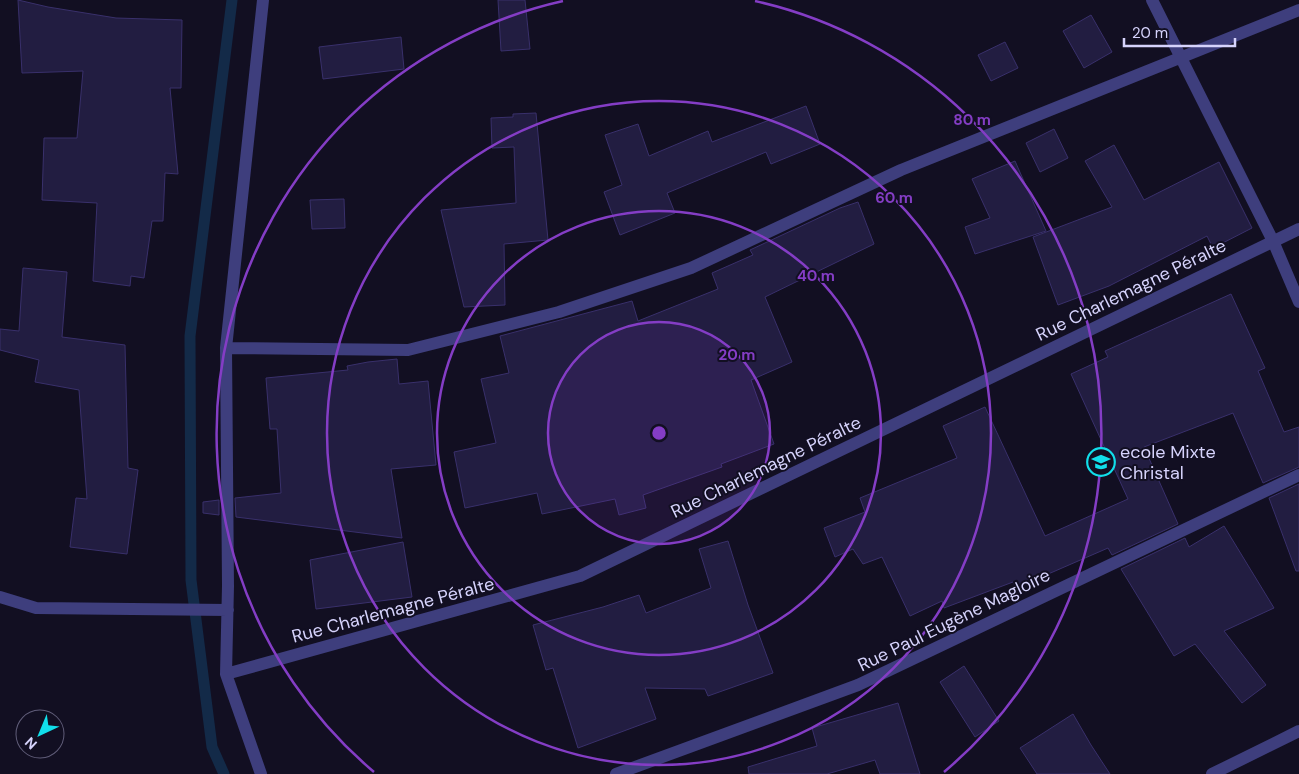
<svg xmlns="http://www.w3.org/2000/svg" width="1299" height="774" font-family="'DM Sans',sans-serif">
<rect width="100%" height="100%" fill="#120f22"/>
<g fill="none" stroke-linecap="round" stroke-linejoin="round">
<!-- stream -->
<path stroke="#132a48" stroke-width="11" d="M224,774L212,747L191,580L190,336L232,0"/>
</g>
<!-- building -->
<path fill="#221d41" stroke="#39306b" d="M18,0L48,7L116,18L182,20L181,88H170L178,174L165,173L163,221H152L144,278L131,276L130,286L93,281L97,203L42,200L44,138H77L83,71L22,73Z
M498,0H525L530,49L501,51Z
M1091,15L1112,52L1084,68L1063,31Z
M401,37L404,69L323,79L319,47Z
M1005,42L1018,68L991,81L978,55Z
M806,106L820,144L771,164L766,152L667,193L675,213L620,235L604,192L622,185L605,135L638,124L649,156L708,131L712,142Z
M536,113L548,240L504,244L505,305L464,307L441,210L516,203L514,147L492,148L491,118L513,117V114Z
M1054,129L1068,158L1040,172L1026,143Z
M1114,145L1144,200L1219,162L1252,228L1213,248L1207,236L1109,286L1058,305L1033,237L1112,207L1085,161Z
M1015,161L1046,231L975,254L965,227L990,218L972,179Z
M344,199L345,228L312,229L310,200Z
M858,202L874,244L765,297L792,362L751,380L774,444L721,464L722,467L643,495L646,508L619,515L615,499L542,514L537,493L465,508L454,452L496,443L481,379L509,373L500,336L632,301L638,321L718,289L712,273L753,255L750,250L840,208Z
M23,268L67,272L62,337L125,345L128,468L138,470L127,554L70,547L76,498L87,499L79,390L35,382L39,360L0,350V329L19,331Z
M1231,294L1265,368L1258,371L1284,432L1299,427V467L1263,483L1233,413L1144,447L1178,524L1112,555L1108,548L1016,588L1013,582L944,608L942,601L910,616L882,557L863,564L853,549L835,557L824,528L865,512L860,498L957,458L943,426L985,407L1045,536L1128,499L1071,374L1108,357L1105,351Z
M397,359L399,384L428,381L436,465L391,469L402,538L236,517L235,498L281,493L277,429H270L266,378L348,370L347,366L368,362Z
M1299,484V571H1296L1269,498Z
M219,500V515L203,513V502Z
M1224,526L1274,608L1224,631L1266,685L1242,703L1195,644L1174,656L1121,569L1185,538L1189,547Z
M728,541L748,605L773,673L708,696L705,689L645,688L656,719L578,748L553,668L546,670L533,625L603,607L639,595L646,613L711,588L699,549Z
M403,542L412,597L316,609L310,560Z
M964,666L999,721L975,737L940,682Z
M898,703L920,774H880L875,760L827,774H749L748,767L817,746L812,728Z
M1073,714L1091,745L1110,774H1037L1020,748Z"/>
<g fill="none" stroke-linecap="round" stroke-linejoin="round">
<!-- minor -->
<path stroke="#3e3e7d" stroke-width="12" d="M1152,0L1273,241L1299,302
M226,348L408,350L559,312L691,268L901,170L1299,10
M0,597L36,608L228,610
M226,674L580,576L1299,229
M261,774L226,674L228,586L226,348L263,0
M616,774L858,685L1299,475
M1212,774L1299,731"/>
</g>
<!-- distance rings -->
<circle cx="659" cy="433" r="111" fill="#843dc5" fill-opacity=".12"/>
<g fill="none" stroke="#843dc5" stroke-width="2.5">
<circle cx="659" cy="433" r="111"/>
<circle cx="659" cy="433" r="222"/>
<circle cx="659" cy="433" r="332"/>
<path d="M374 772A443 443 0 0 1 563 1M755 1A443 443 0 0 1 944 772"/>
</g>
<!-- icons -->
<defs>
<symbol id="school-ring" viewBox="-11 -11 22 22"><circle r="9.5" fill="#120f22" stroke="#11deea" stroke-width="1.5"/><path d="M0-5L7-2L0 1L-7-2ZM-4 1L0 2.5L4 1V4Q0 6-4 4Z" fill="#11deea"/></symbol>
</defs>
<g fill-rule="evenodd">
<use href="#school-ring" x="1085" y="446" width="32" height="32"/>
</g>
<g text-anchor="middle" stroke-width="4" stroke-linejoin="round" paint-order="stroke">
<!-- street labels -->
<g font-size="18" fill="#d6d3fc" stroke="#120f22">
<text transform="translate(1131 290) rotate(-26)" y="6">Rue Charlemagne Péralte</text>
<text transform="translate(766 467) rotate(-26)" y="6">Rue Charlemagne Péralte</text>
<text transform="translate(393 610) rotate(-15)" y="6">Rue Charlemagne Péralte</text>
<text transform="translate(954 620) rotate(-26)" y="6">Rue Paul Eugène Magloire</text>
</g>
<!-- poi labels -->
<g font-size="18" fill="#d6d3fc" stroke="#120f22" text-anchor="start">
<text x="1120" y="458">ecole Mixte<tspan x="1120" dy="21">Christal</tspan></text>
</g>
</g>
<circle cx="659" cy="433" r="8" fill="#843dc5" stroke="#120f22" stroke-width="2.5"/>
<g font-size="15" text-anchor="middle" font-weight="bold" fill="#843dc5" stroke="#120f22" stroke-width="4" stroke-linejoin="round" paint-order="stroke">
<text x="972" y="125">80 m</text>
<text x="894" y="203">60 m</text>
<text x="816" y="281">40 m</text>
<text x="737" y="360">20 m</text>
</g>
<!-- north arrow -->
<g transform="translate(40 734) rotate(224)"><circle r="24" fill="#120f22" stroke="#605d79"/>
<path d="M0-4L9 19L0 12L-9 19Z" fill="#11deea"/>
<text y="-8" font-size="14" font-weight="bold" text-anchor="middle" fill="#d6d3fc">N</text>
</g>
<!-- scale -->
<path d="M1124 38v8h111v-8" fill="none" stroke="#d6d3fc" stroke-width="2.5"/>
<text x="1132" y="38" font-size="15" fill="#d6d3fc" stroke="#120f22" stroke-width="4" paint-order="stroke">20 m</text>
</svg>
